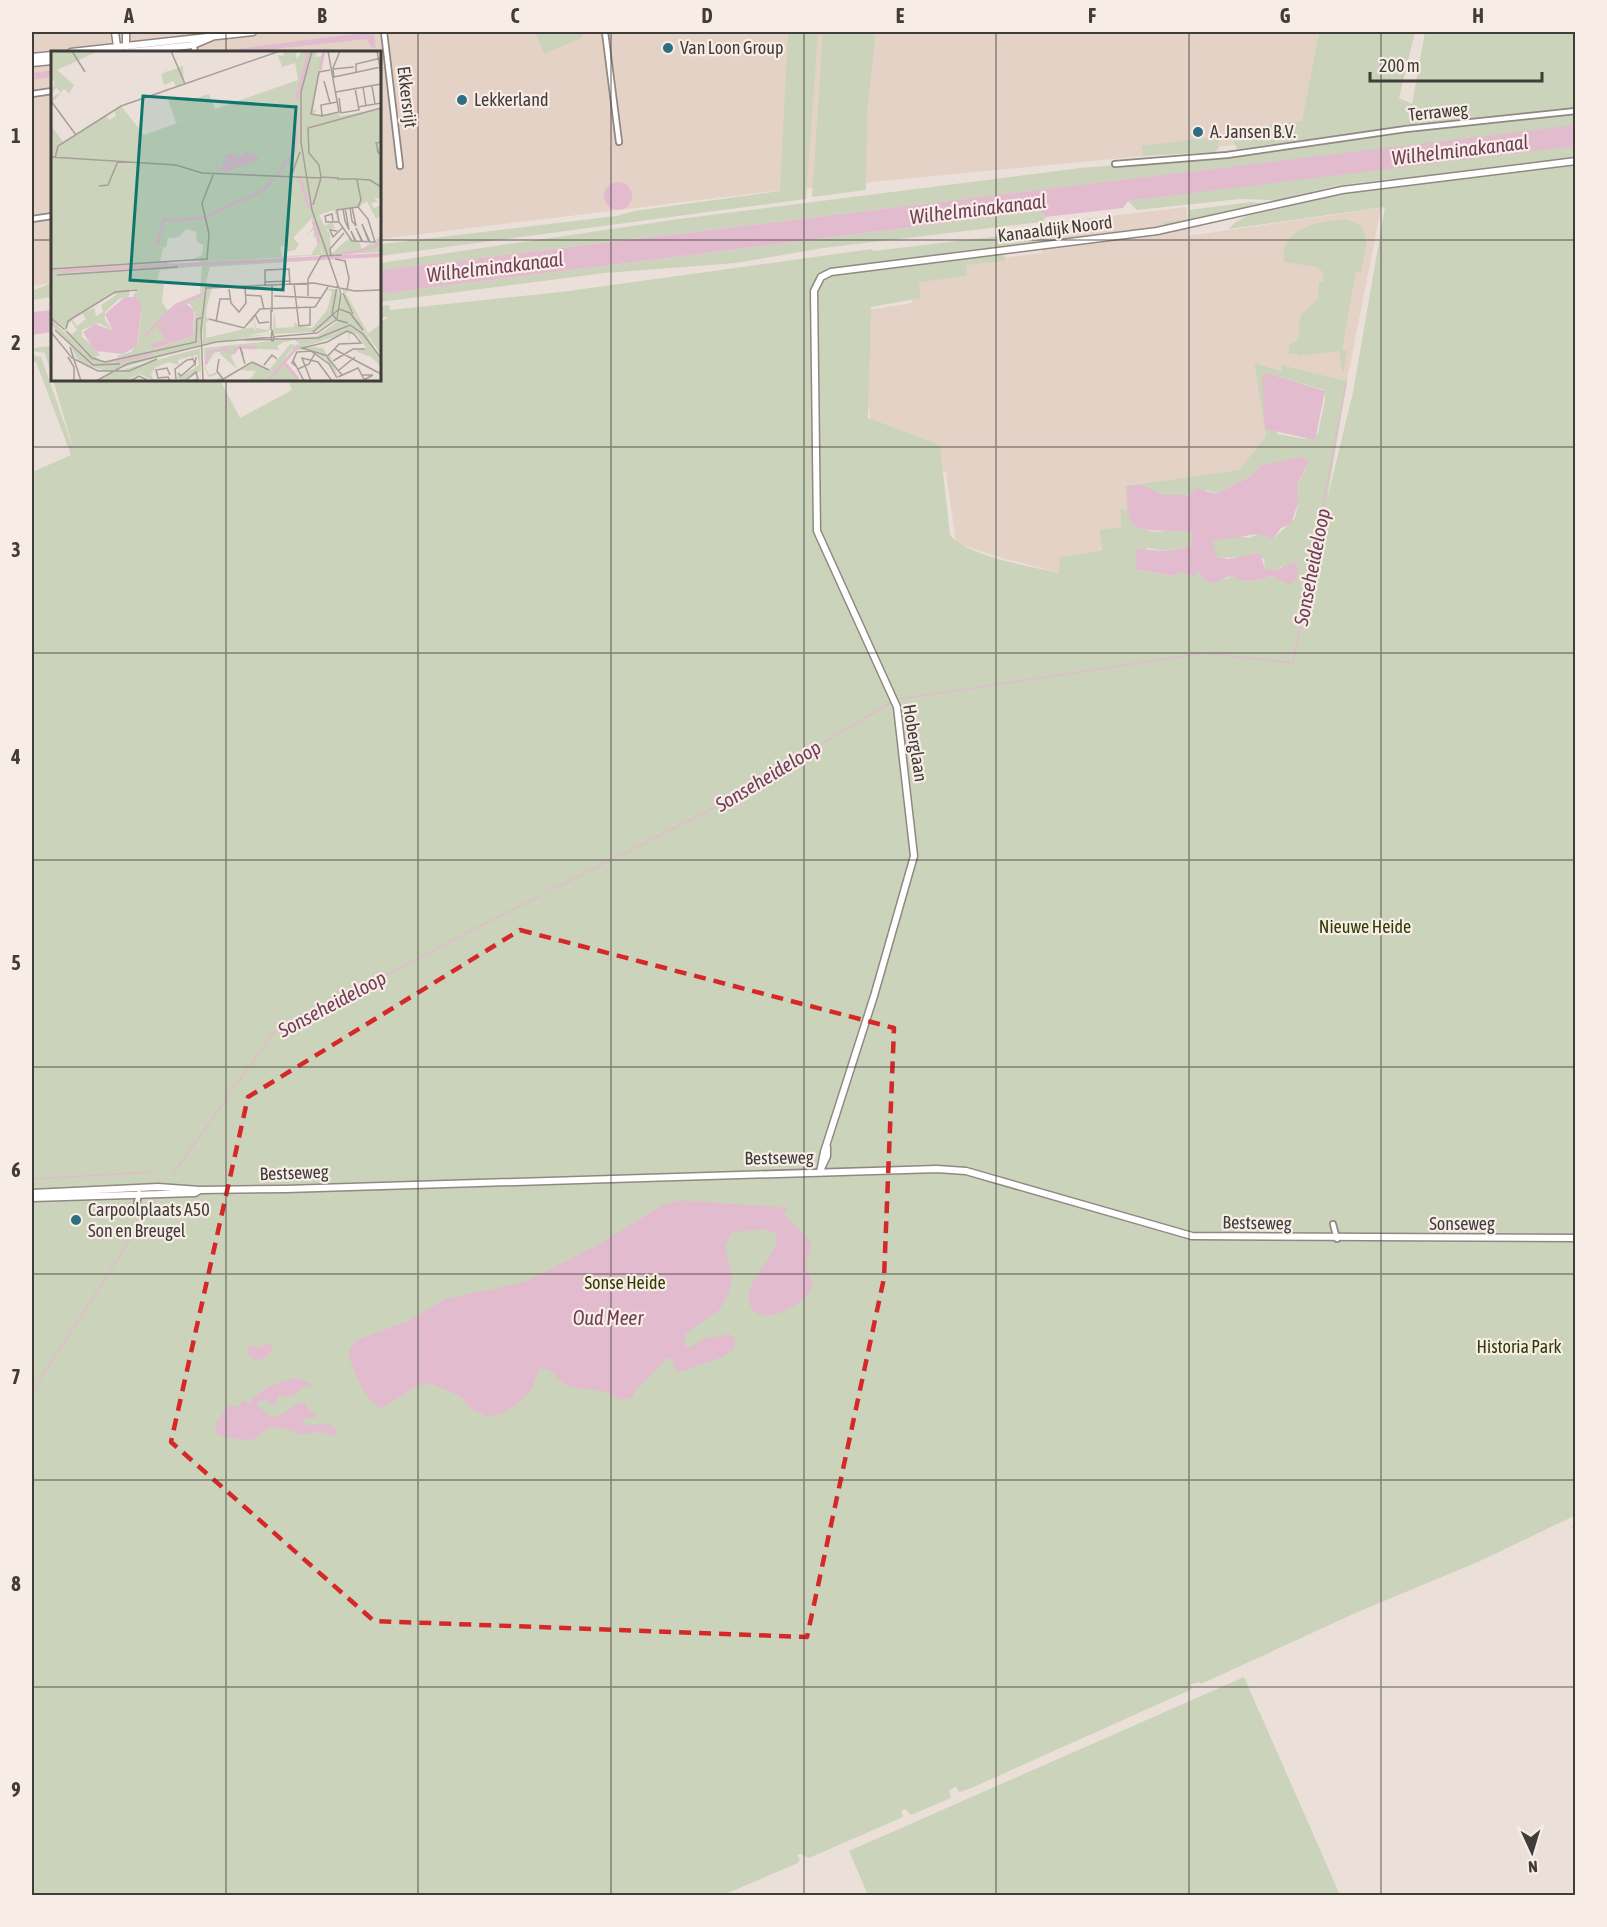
<svg xmlns="http://www.w3.org/2000/svg" width="1607" height="1927" font-family="'Asap Condensed',sans-serif">
<rect width="100%" height="100%" fill="#ebe0d9"/>
<!-- built -->
<path fill="#e4d2c7" d="M32,32H1319L1299,137L1144,156L767,192L380,239V52H52V283L32,286Z
M1186,207L1188,236L1381,208L1347,381L1283,365L1282,371L1254,363L1266,436L1239,470L1125,486L1127,510L1120,509L1121,528L1098,551L1060,557V573L1002,558L956,543L946,472L872,430L854,312L912,303L909,268L1042,253L1043,224Z"/>
<!-- green -->
<path fill="#cbd3bb" fill-rule="evenodd" d="M535,32H581L583,37L544,54Z
M788,32H818L806,199L380,256L382,244L616,216L634,211L780,191Z
M823,32H872L875,38L867,113L866,190L812,197Z
M1319,32H1415L1399,98L1412,104L1425,32H1575V1527L1571,1528L1575,1523L1574,1516L1478,1562L1360,1611L1201,1684L1199,1682L1190,1685L1192,1689L969,1789L959,1792L956,1787L949,1790L951,1798L911,1815L905,1809L901,1811L903,1817L809,1858L801,1854L797,1855L800,1859L798,1863L723,1895H32V472L71,455L36,362H32V355L41,357L74,451L53,380H220L240,418L292,390L288,380H380V322L389,317L380,318V306L389,305L390,310L561,292L872,249L873,251L992,237L1041,235L1047,240L1043,244L872,270L1004,254L1005,261L966,265L967,276L919,282L921,298L871,307L868,418L940,445L950,535C969,557 1030,566 1059,573L1060,557L1098,551L1102,549L1100,530L1121,527L1120,509L1127,510L1125,486L1239,470L1266,436L1254,363L1282,371V365L1347,381L1327,500L1353,392L1385,207L1229,229C1247,203 1355,192 1388,187L1390,179L1335,186L1276,200L1240,199L1137,210L1128,201L1292,180L1289,160L381,270L380,263L679,219L1080,168L1254,154L1408,133V127L1237,149L1228,130L1302,121ZM1267,373L1324,390L1325,400L1318,433L1305,439L1277,434ZM1309,460L1297,487L1298,503L1295,518L1273,539L1258,534L1249,538L1240,536L1212,541L1216,557C1234,560 1243,553 1264,559L1265,569L1274,572L1282,566L1277,579L1271,576L1255,581L1238,580L1232,575L1226,579L1198,570L1178,572L1174,576L1135,569L1147,548L1169,551L1191,546L1192,533C1174,526 1161,534 1150,531C1134,527 1129,500 1127,487C1145,486 1149,493 1164,495C1179,498 1194,493 1207,490L1216,494L1251,476L1259,466Z
M1219,136V148L1215,152L1143,156L1142,146Z
M1251,202L1265,204L1164,227L1163,222L1190,219L1189,210Z
M1040,211L1046,217L1042,222L823,248L736,263L605,273L380,302V294Z
M1346,219L1361,225L1367,242L1361,272L1356,271L1342,350L1347,351L1343,374L1339,351L1298,356L1297,353L1289,354V345L1299,339C1298,313 1299,317 1318,299L1319,282H1323V273L1318,267L1284,262C1278,228 1321,221 1346,219Z
M52,283V297L32,300V291Z
M52,346V377L45,353L32,351V348Z
M1244,1677L1340,1895H868L849,1851Z"/>
<!-- water -->
<path fill="#e2bcce" d="M369,32L374,33L376,48L371,47L367,39L247,52H214Z
M52,70V77L32,80V73Z
M1575,125V146L1128,201L1123,208L1046,217L1040,211L380,294V270Z
M604 196a14 14 0 1 1 28 0a14 14 0 1 1-28 0Z
M52,310V332L32,335V312Z
M1267,373L1325,391L1315,440L1265,429L1262,376Z
M1301,457L1309,460L1297,486L1298,503L1291,524L1281,528L1273,539L1258,534L1212,541L1217,557L1228,559L1260,553L1265,569L1274,571L1295,562L1298,568L1297,579L1289,584L1271,576L1255,581L1238,580L1232,575L1212,584L1204,579L1198,570L1194,576L1178,572L1174,576L1135,569L1137,549L1169,551L1191,546L1192,533C1176,527 1138,537 1130,520C1127,511 1128,496 1127,486L1143,485L1162,495H1189L1196,488L1216,494L1251,476L1259,466Z
M680,1200L788,1208L784,1214L811,1242C811,1251 805,1259 807,1269C808,1274 814,1281 812,1287C806,1306 750,1334 749,1298C749,1277 772,1261 777,1240L775,1233L766,1229L733,1232L725,1245L732,1280L728,1295L719,1310L685,1334V1346L691,1347L703,1339L730,1334L735,1339L734,1349L724,1356L677,1373L672,1359L667,1358L635,1391L632,1398L620,1400C600,1384 585,1394 566,1385C556,1380 551,1364 539,1370L531,1390L516,1405L503,1413L489,1417L473,1410L460,1396L429,1383L417,1386L382,1408C367,1405 352,1368 348,1353L355,1341L408,1321L445,1299L525,1282L596,1246L661,1206Z
M268,1343L273,1347L268,1357L256,1360L248,1355V1345L258,1348Z
M296,1378L310,1383L312,1388L304,1386L295,1395L279,1396L274,1406L264,1400L257,1402V1405L271,1417C288,1416 289,1405 304,1402L309,1410L317,1415L315,1418H305L302,1425L328,1424L338,1430L335,1436L321,1432L301,1434L278,1427L268,1428L255,1439L242,1440L220,1436L216,1433L215,1424L230,1404L238,1408L243,1400L249,1403C260,1389 279,1381 296,1378Z"/>
<g fill="none" stroke-linecap="round" stroke-linejoin="round">
<!-- stream -->
<path stroke="#e2bcce" stroke-width="1.5" d="M393,32H395
M1205,653L1293,663L1346,384
M900,699L1198,654
M547,892L714,808L890,703
M173,1174L273,1033L541,895
M32,1179L154,1172
M32,1392L157,1198"/>
<defs>
<path id="street" d="M384,32L400,166
M605,32L619,142
M193,43L195,52
M32,94L52,91
M1115,164L1227,155L1406,129L1576,111
M32,219L52,216
M137,1203L139,1193
M1333,1224L1337,1239"/>
<path id="secondary" d="M115,32L117,47L122,52
M126,32V47
M71,52L253,32
M128,52L193,45L212,37
M32,57L52,55
M32,63L52,61
M820,1171L827,1156V1147
M820,1172L824,1152L874,996L914,856L897,707L817,531L814,291L821,277L831,272L1157,231L1342,190L1576,161
M32,1193L158,1187L200,1190L286,1189L937,1169L966,1171L1192,1236L1576,1238
M32,1198L195,1193L200,1190"/>
</defs>
<!-- street casing -->
<use href="#street" stroke="#918881" stroke-width="8"/>
<!-- secondary casing -->
<use href="#secondary" stroke="#918881" stroke-width="9"/>
<!-- street -->
<use href="#street" stroke="#fff" stroke-width="4.5"/>
<!-- secondary -->
<use href="#secondary" stroke="#fff" stroke-width="6"/>
</g>
<!-- marked area -->
<path fill="none" stroke="#d62828" stroke-width="4.5" stroke-dasharray="12 8" stroke-linejoin="round" d="M520,930L894,1028L884,1278L807,1637L374,1621L171,1442L248,1097Z"/>
<!-- grid -->
<path fill="none" stroke="#403c39" stroke-width="1.5" stroke-opacity="0.55" d="M226,32V52M418,32V1896M611,32V1896M804,32V1896M996,32V1896M1189,32V1896M1381,32V1896M32,240H52M380,240H1576M226,380V1896M32,447H1576M32,653H1576M32,860H1576M32,1067H1576M32,1274H1576M32,1480H1576M32,1687H1576"/>
<!-- markers -->
<g fill="#2e6d82" stroke="#f8ede6" stroke-width="2">
<circle cx="668" cy="48" r="6"/>
<circle cx="462" cy="100" r="6"/>
<circle cx="1198" cy="132" r="6"/>
<circle cx="76" cy="1220" r="6"/>
</g>
<g text-anchor="middle" stroke-width="4.5" stroke-linejoin="round" paint-order="stroke">
<!-- poi labels -->
<g font-size="18" fill="#403c39" stroke="#f8ede6" text-anchor="start">
<text x="680" y="54">Van Loon Group</text>
<text x="474" y="106">Lekkerland</text>
<text x="1210" y="138">A. Jansen B.V.</text>
<text x="88" y="1216">Carpoolplaats A50<tspan x="88" dy="21">Son en Breugel</tspan></text>
</g>
<!-- street labels -->
<g font-size="18" fill="#403c39" stroke="#f8ede6">
<text transform="translate(407 97) rotate(83)" y="6">Ekkersrijt</text>
<text transform="translate(1438 112) rotate(-6)" y="6">Terraweg</text>
<text transform="translate(1055 229) rotate(-7)" y="6">Kanaaldijk Noord</text>
<text transform="translate(915 743) rotate(81)" y="6">Hoberglaan</text>
<text transform="translate(779 1158) rotate(-1)" y="6">Bestseweg</text>
<text transform="translate(294 1173) rotate(-2)" y="6">Bestseweg</text>
<text transform="translate(1257 1223) rotate(1)" y="6">Bestseweg</text>
<text x="1462" y="1230">Sonseweg</text>
</g>
<!-- park labels -->
<g font-size="18" fill="#303c02" stroke="#f8ede6">
<text x="1365" y="933">Nieuwe Heide</text>
<text x="625" y="1289">Sonse Heide</text>
<text x="1519" y="1353">Historia Park</text>
</g>
<!-- water labels -->
<g font-size="20" font-style="italic" fill="#713e59" stroke="#f8ede6">
<text transform="translate(1460 150) rotate(-7)" y="7">Wilhelminakanaal</text>
<text transform="translate(978 209) rotate(-7)" y="7">Wilhelminakanaal</text>
<text transform="translate(495 267) rotate(-7)" y="7">Wilhelminakanaal</text>
<text transform="translate(1312 567) rotate(-79)" y="7">Sonseheideloop</text>
<text transform="translate(768 776) rotate(-31)" y="7">Sonseheideloop</text>
<text transform="translate(332 1004) rotate(-28)" y="7">Sonseheideloop</text>
<text x="608" y="1325">Oud Meer</text>
</g>
</g>
<!-- overview -->
<g transform="translate(51 51)">
<rect width="330" height="330" fill="#ebe0d9"/>
<path d="M11,0H48L6,19L23,34L18,43L13,38L2,51L0,47L10,41L5,37L0,42L4,31L0,28V2ZM231,0H244L246,8L251,0H267L264,6L271,5L262,59H266L261,64L288,62L289,65L330,58V141L329,147H323L327,151L320,152L323,157L330,154L329,165L325,168L316,150L308,156L286,159L287,171L283,159L268,164L274,175L281,170L284,177L275,179L279,182L280,203L298,187L308,191L311,198L330,185V201L272,204L268,192L271,204L134,212L151,211L142,208L151,204L152,194L146,191L145,181L135,178L128,186L117,187L115,197L107,195L112,197L109,210L126,213L100,216L268,209L159,216L154,235L161,238L156,255L155,266L159,268L155,272V287L201,276L206,280L203,274L204,268L197,274L203,264L205,277L217,279L219,270L218,280L197,285L220,283L152,293V278L149,294L57,321L28,311L19,294L35,308L0,274V268L37,304L16,280L21,283L26,279L20,270L14,277L0,266V75L13,92L55,65L58,69L65,65L63,60L70,55L93,84L151,63L125,72L117,49L138,46L140,49L158,43L164,58L247,29L244,12L231,16L227,4L233,5ZM261,167L263,175L254,186L264,177L262,187L266,183L268,190L260,204L231,205L229,196L233,194L235,201L244,199L248,193L242,187ZM151,215L149,243L116,259L111,251L113,233L106,231L109,219ZM79,238H86L82,245L91,256L87,292L80,301L66,305L68,307L51,311L44,305H49L43,296L31,286V279L48,272L62,280L54,269V261L68,248L78,245ZM62,241L65,244L50,254L52,261L45,265L43,257L31,262L35,268L26,275L21,268ZM139,253L144,261L142,285L103,298L100,293L115,288L122,278H115L113,267L127,254ZM112,15L116,21L132,15L133,33L125,35L122,30L113,34L110,23L115,21ZM291,237L299,241H294L317,282L330,273V304L299,257ZM276,238H285L292,248L285,267L264,281L222,283L223,259L225,277L243,276L244,271L248,275L261,277L276,259L281,241ZM292,243L330,308V316L320,306L304,300L315,297L306,283L299,281L298,292L297,281L259,294L250,295L244,289L233,291L226,295L228,299L186,297L180,305L186,318L169,303L171,298L165,300L154,316L158,324L166,321L171,328L166,330H159L169,327L167,323L158,326L154,318L153,297L266,285L287,270ZM239,293L245,294L243,297L246,294L272,297L276,304L281,299L277,305L283,308L272,306L281,310L287,325L274,308L261,300L241,298L231,311L238,304L234,313L247,330H198L205,320L189,319L203,311L218,319ZM149,297L150,320L133,330L126,327L128,322L131,325L148,314L146,304L142,305L143,313L140,305L127,309L128,314L118,311L105,316L100,323L103,330L89,323L74,330H48L59,322Z" fill="#cbd3bb" fill-rule="evenodd"/>
<path d="M194,101L205,103L208,109L175,121L163,116L168,109L166,117H171L176,107L172,106L182,102L189,106ZM330,202V206L0,222L15,218ZM74,246H86L91,254L86,295L72,303L44,300L32,281L44,273L62,280L54,263ZM135,253L143,259L142,285L102,298L100,293L115,288L107,277L113,267L126,255Z" fill="#e2bcce"/>
<path fill="none" stroke="#e2bcce" stroke-width="3" d="M269,19L273,0M245,49L258,0M245,96V54M226,124L245,97M249,128L258,157M187,151L213,139L223,127M152,167L186,151M123,169L151,167M262,170L268,192M106,194L113,168L122,169M292,203L324,196L330,189M94,285L125,254L152,243M182,303L187,296L206,297M65,311L101,302M233,311L247,328M155,313L158,301L174,298L179,302M217,330L248,294"/>
<path fill="none" stroke="#a79e99" stroke-width="1.5" d="M21,0L34,21M120,0L134,33M277,0L288,61L271,65L260,63L268,21L279,19M326,0L330,22M282,18L303,16M305,21V13L330,7M283,26L330,16M283,27L282,17L289,0M273,30L279,52M321,35L324,53M312,36L315,55M285,41L330,33M288,47L290,62L308,59L304,37M0,50L25,84M307,56L330,52M271,65L270,54L286,51M326,99L328,103L325,92L330,91M0,106L125,114L151,122L270,127L221,125M4,107L7,95L70,55L229,0M240,126L249,101M288,127L270,126L268,114L258,102L257,77L330,57M286,128H306M305,128L319,129L330,136M306,129L310,149L307,156M48,135L57,134L67,110M262,154L270,127M307,156L317,168L324,191L301,190L288,171L286,159ZM299,157L301,170L305,175L301,156M292,158L294,170L298,179L294,157M330,162V142M282,170L281,163L274,165L275,171H288M286,180L279,179L282,186L291,177M304,190L300,180L305,190M311,191L305,177L312,191M318,191L311,173L319,191M280,204L279,198L293,182M284,208L294,210L298,227L296,239M0,218L156,208L158,183L151,152L162,124M6,224L127,216M214,231L239,230M243,233L248,275L259,274V257M221,234V261M214,235V219L238,218L239,233M286,235L281,263L286,269L297,272M178,238L180,252L188,261L195,252L194,236M303,240L330,239M292,242L302,263M195,244L210,245L213,258M223,245L271,247M257,245V228L270,205L291,204M220,259V279M204,263L208,272L218,271M0,267L14,279M158,268L193,277L209,258L264,256L277,236M165,271L169,248H179M15,278L17,270L64,241L86,239M4,279L42,314L69,313M221,279L223,288L222,290L220,289ZM15,280L41,307L54,311L145,291L146,268L150,267M296,280L303,283L310,292L288,293L277,305L251,297L276,291ZM0,281L21,307L47,320H78L106,308M262,281L288,258L299,262L312,279M194,289L267,287L299,274L312,283L330,307M19,296L30,330M283,298L330,323M192,304L189,296L194,313M17,306L23,316V330M276,306L291,324M168,308L166,320L172,328M242,309L253,330M282,310L302,298H314M213,314L221,304L226,308M246,316L241,312L246,301L260,300L278,313L286,327M247,318L258,313L264,302M288,319L304,306M127,322L130,325L144,313M119,324L116,317L105,319L107,327L117,326L119,330M287,326L307,317L314,330M125,328L124,318L136,309L142,308L144,313L145,306M135,329L145,321L147,328L141,330M45,330L76,313L165,291L266,282L286,268L290,243L261,159L250,91V41L261,0M79,330L88,325L96,329M152,330L150,278L155,237L263,232L304,240M169,330L201,311L218,319M260,330L251,307L267,311L281,330M311,330L322,324H311"/>
<path fill="#0f766e" fill-opacity="0.15" stroke="#0f766e" stroke-width="3" d="M92,45L245,56L232,239L79,229Z"/>
<rect width="330" height="330" fill="none" stroke="#403c39" stroke-width="3"/>
</g>
<!-- border -->
<rect width="1607" height="1927" fill="none" stroke="#f8ede6" stroke-width="66"/>
<!-- north arrow -->
<g transform="translate(1532 1852) rotate(176)" stroke="#f8ede6" stroke-width="4.5" paint-order="stroke">
<path d="M0-4.5L10 22L0 15L-10 22Z" fill="#403c39"/>
<text y="-9" font-size="16" font-weight="bold" text-anchor="middle" fill="#403c39">N</text>
</g>
<!-- scale -->
<path d="M1370 72v9h172v-9" fill="none" stroke="#403c39" stroke-width="3"/>
<text x="1379" y="72" font-size="18" fill="#403c39" stroke="#f8ede6" stroke-width="4.5" paint-order="stroke">200 m</text>
<rect x="33" y="33" width="1541" height="1861" fill="none" stroke="#403c39" stroke-width="2"/>
<g font-size="20" text-anchor="middle" font-weight="bold" fill="#403c39">
<text x="129" y="23">A</text>
<text x="322" y="23">B</text>
<text x="515" y="23">C</text>
<text x="707" y="23">D</text>
<text x="900" y="23">E</text>
<text x="1092" y="23">F</text>
<text x="1285" y="23">G</text>
<text x="1478" y="23">H</text>
<text x="16" y="143">1</text>
<text x="16" y="350">2</text>
<text x="16" y="557">3</text>
<text x="16" y="764">4</text>
<text x="16" y="970">5</text>
<text x="16" y="1177">6</text>
<text x="16" y="1384">7</text>
<text x="16" y="1591">8</text>
<text x="16" y="1797">9</text>
</g>
</svg>
